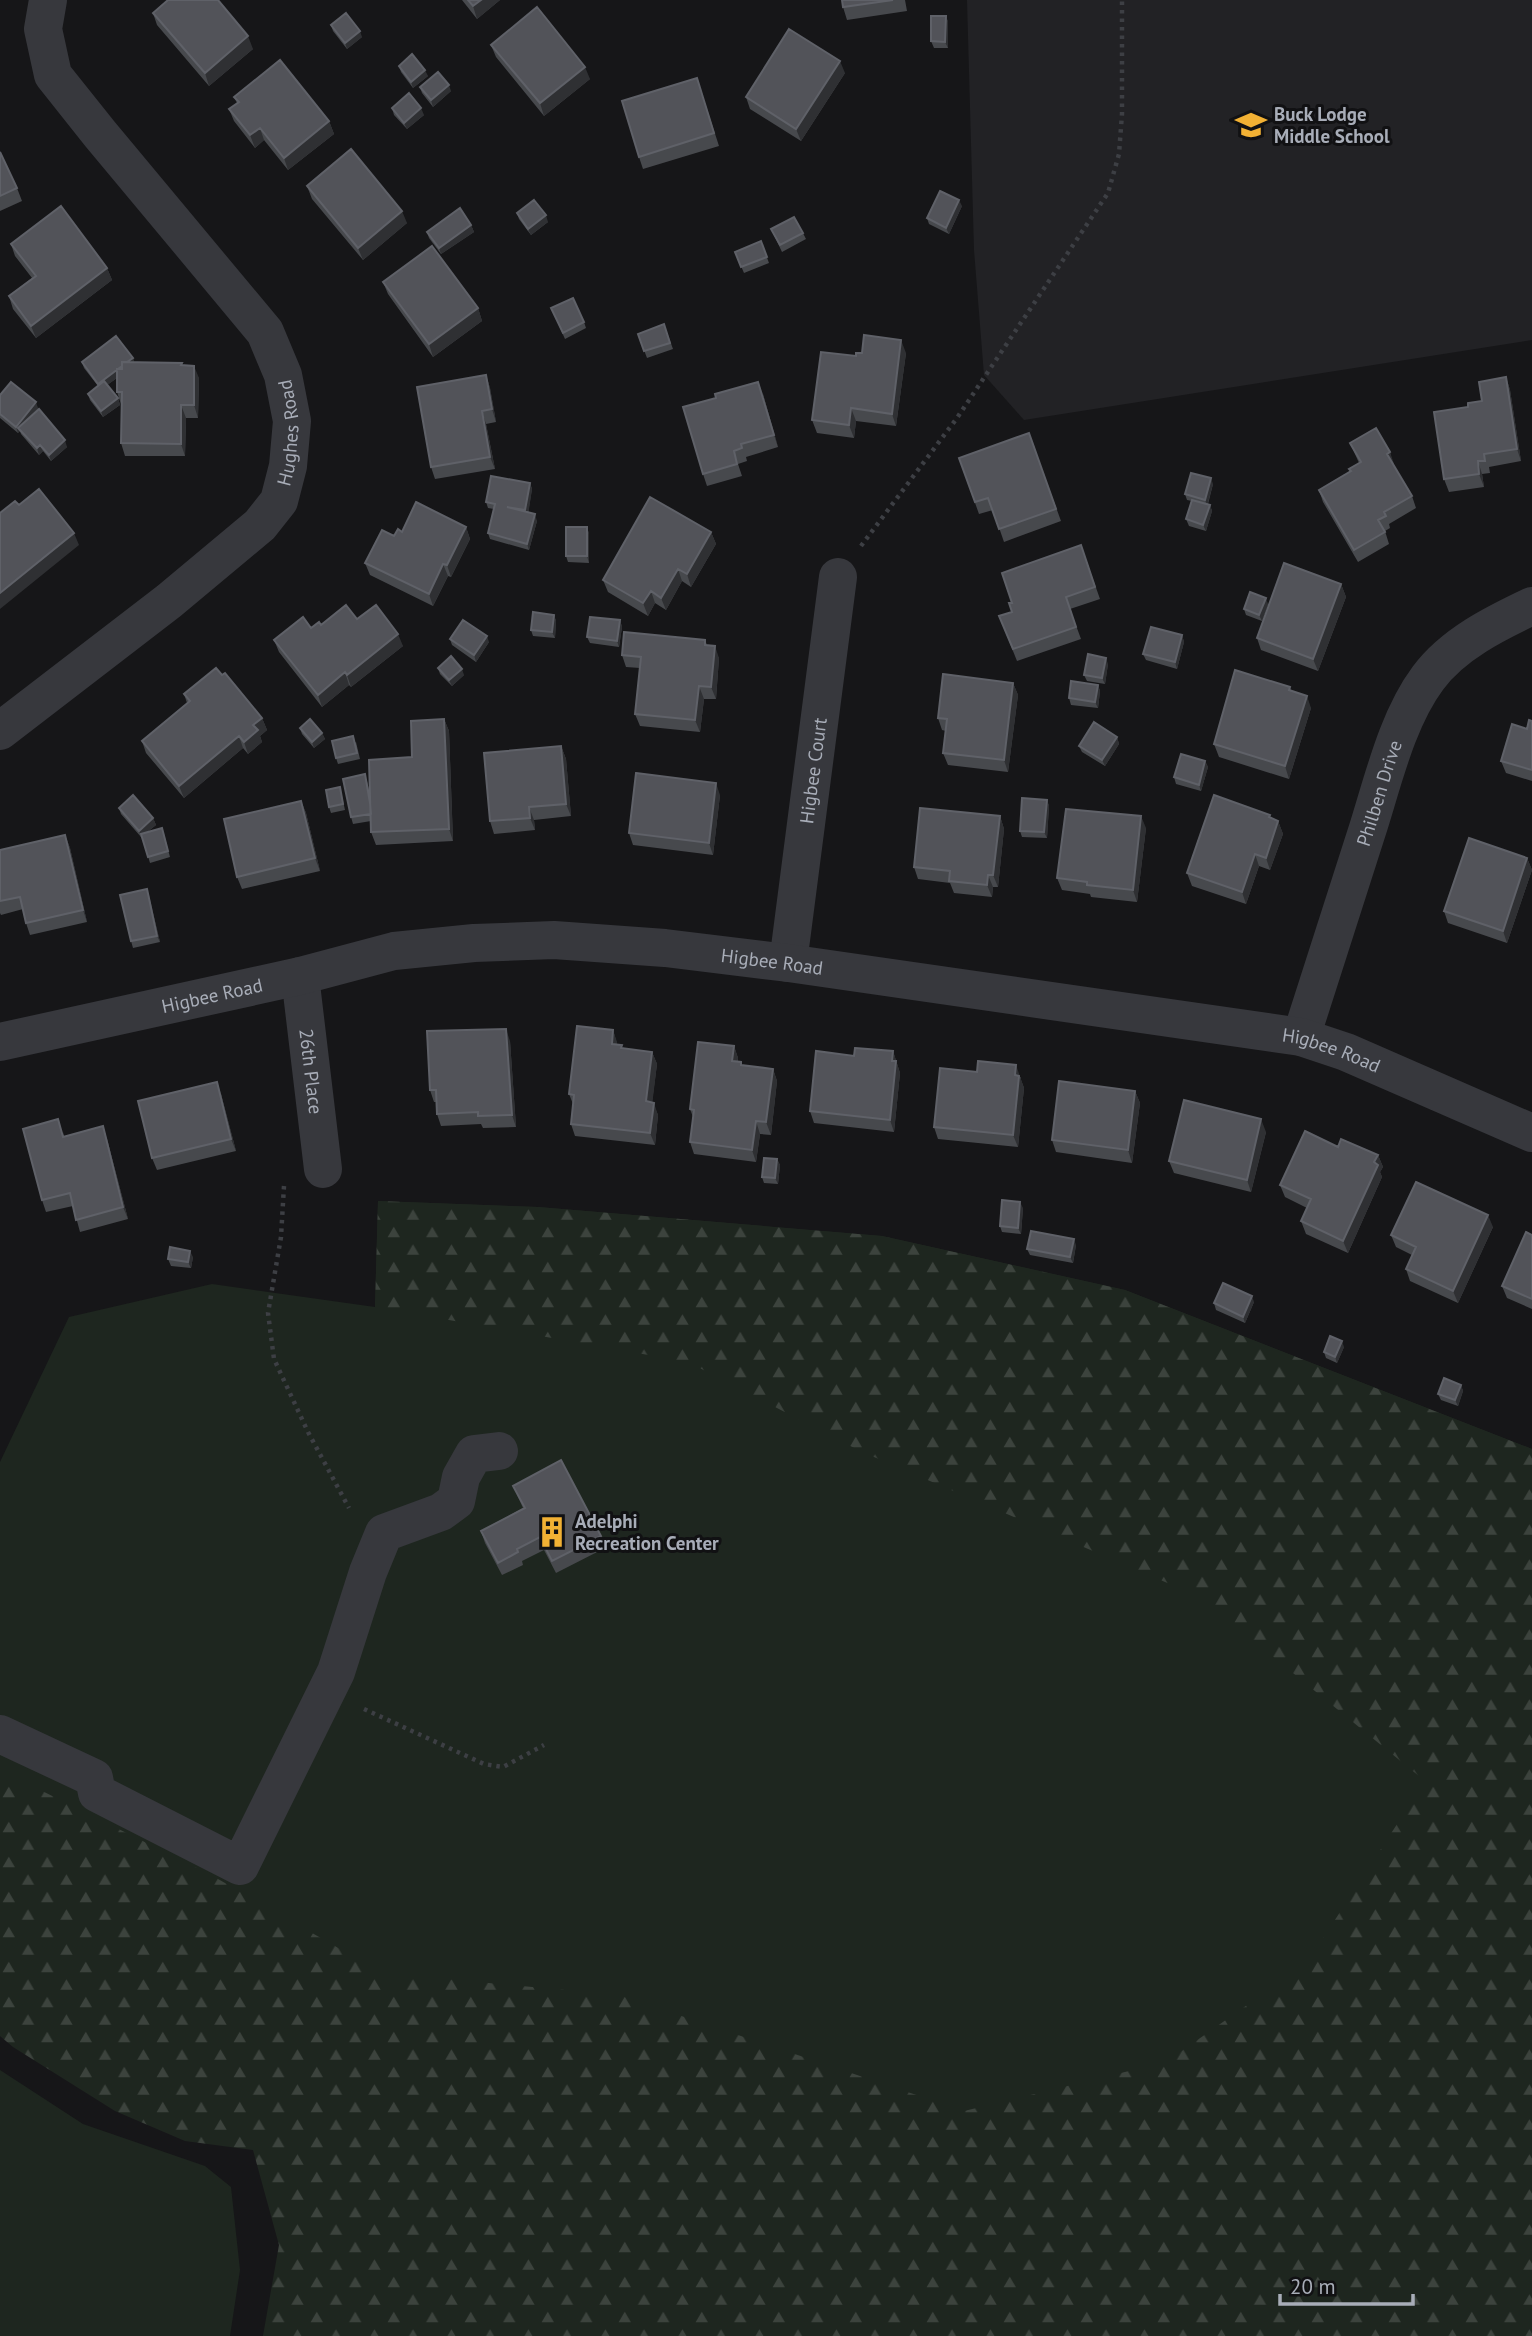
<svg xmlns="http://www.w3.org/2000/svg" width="1532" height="2336" font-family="'PT Sans',sans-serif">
<defs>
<pattern id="forest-firs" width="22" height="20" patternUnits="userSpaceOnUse" patternTransform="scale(1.75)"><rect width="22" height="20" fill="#1e261f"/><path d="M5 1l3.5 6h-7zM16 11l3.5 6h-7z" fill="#3c433d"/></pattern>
</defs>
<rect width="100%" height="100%" fill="#161618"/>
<!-- built -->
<path fill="#222225" d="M967,0H1532V340L1024,420L984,375L974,250Z"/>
<!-- green -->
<path fill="#1e261f" d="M378,1201L538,1207L882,1236L1125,1290L1532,1449V1667L1238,2141L945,2211L0,1879V1462L69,1317L212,1284L375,1307Z
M0,2070L83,2124L205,2166L231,2187L240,2270L230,2336H0Z"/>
<!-- forest -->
<path fill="url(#forest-firs)" d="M378,1201L538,1207L882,1236L1125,1290L1532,1449V2336H263L279,2245L253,2150L185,2141L115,2111L13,2047L0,2036V1770L211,1875L382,1973L619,1995L964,2111L1166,2062L1307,1963L1425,1781L1200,1597L860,1451L688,1362L375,1307Z"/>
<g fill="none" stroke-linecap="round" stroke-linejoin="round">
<!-- path -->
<path stroke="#3d3f44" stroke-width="4.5" stroke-dasharray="3.5 5" stroke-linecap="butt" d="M861,546L957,418L1108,193L1119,154L1122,114V0
M284,1186L281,1237L268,1313L274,1359L308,1432L349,1508
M364,1709L484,1764L503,1767L544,1745"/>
<!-- minor -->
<g stroke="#37383d" stroke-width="38">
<path id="s1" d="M0,731L169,601L260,525L279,501L288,466L292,421L283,375L265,332L100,134L53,75L43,29L48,0"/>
<path id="s2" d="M788,963L838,577"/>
<path id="s3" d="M300,976L323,1169"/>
<path id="s4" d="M1301,1037C1324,966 1346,895 1369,825C1384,777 1398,718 1428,678C1453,644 1496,623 1532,606"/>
<path id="s5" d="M0,1042L300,976L394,951L474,943L554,940L665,948L788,963L1301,1037L1346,1052L1532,1133"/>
<path d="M0,1734L94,1778L97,1793L240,1866L336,1672L368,1572L384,1533L441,1512L456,1501L461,1477L474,1454L499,1451"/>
</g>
</g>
<!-- wall -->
<path fill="#47494d" d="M462,0H500L477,19Z
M842,0H905L907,11L847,20L843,7Z
M153,13L253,49L209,86L157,25Z
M946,16L948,22V48H934L931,41Z
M331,25L362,37L347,49L333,31Z
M491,45L590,79L544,116L496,57Z
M399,66L428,76L413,88L401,72Z
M845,73L801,141L750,109L746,97Z
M697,78L719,146L643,169L639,157Z
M420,87L451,91L433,107L422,93Z
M234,97L329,121L334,134L288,170L264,140L255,148L234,121L229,109L237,103Z
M392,108L424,115L407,129L394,115Z
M0,152L17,188L22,201L0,211Z
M307,186L407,223L363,260L312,199Z
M962,206L949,234L929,224L927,218Z
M517,213L548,222L531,235L519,219Z
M471,225L474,232L441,254L429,238L427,232Z
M771,229L803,233L806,239L782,252Z
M761,241L769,263L744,273L735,252Z
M11,244L107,268L112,280L36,338L13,309L9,296L32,278L15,256Z
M383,282L478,308L482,321L433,357L388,294Z
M551,308L584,322L586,328L565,339Z
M664,324L673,349L647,358L638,334Z
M906,353L896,426L856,421L854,438L817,433L812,420L856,356Z
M133,358L134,362L182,363V365L199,378L198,418H186L185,456H125L121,443V404L117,392V378L107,385L118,398L120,405L103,417L90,400L88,394L98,386L84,368L82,362Z
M486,375L490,388L496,422L486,424L495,469L435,479L431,467Z
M1506,377L1510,390L1521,461L1489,467L1490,473L1482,474L1484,487L1449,492L1444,479L1468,407L1482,401Z
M763,394L778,447L746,457L747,461L738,464L742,476L707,486L703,474Z
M0,395L38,408L32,415L67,447L51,461L43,451L39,455L21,434L20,431L18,433L0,418Z
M1029,433L1061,521L1004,542L993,510L979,514L959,458Z
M1350,443L1390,452L1393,465L1412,496L1416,508L1389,524L1390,528L1385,531L1389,544L1358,562L1323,502L1319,490L1350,472L1349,469L1359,463Z
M530,483L532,489L528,513L537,521L529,550L490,539L488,533L494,509L488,508L486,502Z
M1213,484L1208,504L1210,505L1212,511L1206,531L1189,526L1186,519L1192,501L1187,500L1185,494Z
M466,527L470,539L451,577L448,576L433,606L370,575L365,563L394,536L402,532Z
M587,527L589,534V563L568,562L566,556Z
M711,532L716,544L691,587L682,581L666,610L655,603L648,616L608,592L603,580Z
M1081,545L1100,599L1070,609L1081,639L1017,661L999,616L1012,612V603Z
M1341,584L1346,597L1318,671L1261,650L1257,638Z
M1268,604L1262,621L1246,615L1244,609Z
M554,615L556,621L555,638L533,636L531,630Z
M357,619L403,646L351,687L349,685L322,707L279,652L274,640L321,625Z
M620,620L622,627L619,647L590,643L587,637Z
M1182,635L1184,642L1177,669L1146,660L1143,654Z
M450,639L489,642L476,662L452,645Z
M705,640L707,645L719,658L716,699H704L700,732L640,726L635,714L640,668L626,667L622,655Z
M1108,664L1105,684L1087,681L1084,675Z
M438,668L464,675L452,686L440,674Z
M222,675L262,718L267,730L260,736L262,742L248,754L243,748L184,798L146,753L142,741L187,703L184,694Z
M1013,683L1018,695L1008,772L948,765L943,753L946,731L942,730L938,718Z
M1098,685L1100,691L1098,708L1071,705L1069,698Z
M1290,687L1291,691L1311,708L1289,779L1219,757L1214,744Z
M444,719L449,731L453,841L376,845L371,832V821L353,824L351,817L367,781L370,795L412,757Z
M1532,721V781L1506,773L1501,761Z
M300,728L322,733L325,739L314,748L302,734Z
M1117,737L1119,744L1105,766L1082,752L1079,746Z
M356,742L360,759L338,764L336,758Z
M561,746L566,759L571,816L534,820L535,830L494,834L490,821Z
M1205,761L1208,767L1201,791L1176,784L1174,777Z
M340,787L345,810L331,813L329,807Z
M720,795L713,855L633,845L629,833Z
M1047,800L1049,806L1047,838L1022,837L1020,831Z
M301,801L306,813L320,871L242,889L237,877Z
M119,808L153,818L156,825L146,833L164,834L170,857L150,863L142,836L141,837L121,814Z
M1000,816L1004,829L998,887H993L992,897L954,893L950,883L918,879L914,867Z
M1271,818L1278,821L1283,834L1270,870L1259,866L1246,904L1192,886L1187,873Z
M1146,828L1137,902L1091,897L1090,894L1062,890L1057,878Z
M65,835L70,848L87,922L30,935L26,923L23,909L1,915L0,913V850Z
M1527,858L1532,870L1507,943L1448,923L1444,911Z
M147,889L160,942L133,948L131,941Z
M613,1030L617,1044L623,1049L652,1052L657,1064L652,1102L658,1115L655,1145L575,1136L571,1124L573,1104L569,1094Z
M510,1041L516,1127L483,1128L481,1124L441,1126L437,1114L436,1102H434L430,1090Z
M734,1046L738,1058V1062L742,1065L773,1069L777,1081L771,1135L760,1134L756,1162L694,1154L690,1142L693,1117L690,1109Z
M893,1051L900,1073L894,1132L814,1123L810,1111L854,1056Z
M1021,1077V1080L1024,1088L1018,1147L938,1139L934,1127Z
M1135,1091L1140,1103L1132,1163L1056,1152L1052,1140Z
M221,1094L236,1151L157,1170L152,1158Z
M63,1132L64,1137L107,1139L128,1219L80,1232L73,1206L46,1212L42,1200Z
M1266,1132L1251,1192L1174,1173L1169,1161Z
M1338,1147L1378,1155L1383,1167L1380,1172L1382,1177L1348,1253L1306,1234L1301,1221L1307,1208L1285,1197L1280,1185Z
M777,1159L780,1165L778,1184L764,1183L762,1177Z
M1023,1208L1021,1234L1002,1232L1000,1226Z
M1493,1227L1458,1303L1410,1281L1406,1269L1412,1255L1396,1247L1391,1235Z
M1532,1235V1309L1507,1298L1502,1286Z
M1076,1245L1073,1263L1030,1255L1027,1249Z
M193,1257L191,1268L171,1266L168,1259Z
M1254,1302L1245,1323L1216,1310L1214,1303Z
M1344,1347L1337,1363L1326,1358L1324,1352Z
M1461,1385L1463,1391L1458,1406L1441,1400L1438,1394Z
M513,1486L601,1536L605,1548L556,1573L544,1550L522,1561L523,1565L502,1575L485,1543L481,1531L523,1508Z"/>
<!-- shaded-wall -->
<path fill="#2f3033" d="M481,0H500L477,19L473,6Z
M946,16L948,22V48L945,42Z
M360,31L362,37L347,49L345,43Z
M248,36L253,49L209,86L205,73Z
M840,61L845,73L801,141L796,129Z
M585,67L590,79L544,116L540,103Z
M425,70L428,76L413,88L411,82Z
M449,85L451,91L433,107L431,100Z
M421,108L424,115L407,129L404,123Z
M329,121L334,134L288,170L284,158Z
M260,128L264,140L255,148L250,135Z
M959,200L962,206L949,234L946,228Z
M402,211L407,223L363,260L358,248Z
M546,215L548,222L531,235L528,229Z
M471,225L474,232L441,254L439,248Z
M107,268L112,280L36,338L31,326Z
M478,308L482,321L433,357L429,344Z
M901,340L906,353L896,426L892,414Z
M133,358L135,364L101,390L98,384Z
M194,366L199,378L198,418L194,405Z
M486,375L490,388L496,422L492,409Z
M1506,377L1510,390L1521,461L1517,449Z
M758,382L763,394L778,447L774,435Z
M118,398L120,405L103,417L101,411Z
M36,402L38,408L20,430L18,428L20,431L18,433L16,427Z
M181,405L186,418L185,456L181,444Z
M851,408L856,421L854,438L849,425Z
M482,411L486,424L495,469L490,457Z
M65,440L67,447L51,461L49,455Z
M40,445L43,451L39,455L37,448Z
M1390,452L1394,464L1391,466L1387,454Z
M1478,461L1482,474L1484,487L1479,474Z
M1211,478L1213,484L1207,506L1205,500Z
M530,483L532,489L528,516L525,510Z
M1210,505L1212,511L1206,531L1203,525Z
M535,514L537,521L529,550L527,544Z
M466,527L470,539L451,577L447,565Z
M587,527L589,534V563L587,556Z
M711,532L716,544L691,587L687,574Z
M74,533L79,545L0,609V593Z
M443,564L448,576L433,606L429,594Z
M678,569L682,581L666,610L661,598Z
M1341,584L1346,597L1318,671L1313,659Z
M651,591L655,603L648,616L643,603Z
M1266,598L1268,604L1262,621L1259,615Z
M554,615L556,621L555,638L552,632Z
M620,620L622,627L619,647L617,641Z
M398,634L403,646L351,687L347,675Z
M1182,635L1184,642L1177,669L1175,662Z
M487,636L489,642L476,662L474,655Z
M715,646L719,658L716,699L711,687Z
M1106,658L1108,664L1105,684L1102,678Z
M462,669L464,675L452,686L449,680Z
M345,672L349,685L322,707L318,695Z
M1013,683L1018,695L1008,772L1004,760Z
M1098,685L1100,691L1098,708L1095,702Z
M699,686L704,699L700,732L695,720Z
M1307,696L1311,708L1289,779L1285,766Z
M262,718L267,730L260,736L262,742L248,754L244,742L253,725Z
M444,719L449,731L453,841L449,829Z
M322,733L325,739L314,748L312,742Z
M239,736L243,748L184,798L179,786Z
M1117,737L1119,744L1105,766L1102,760Z
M561,746L566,759L571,816L566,804Z
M1205,761L1208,767L1201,791L1199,785Z
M716,783L720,795L713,855L709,843Z
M1047,800L1049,806L1047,838L1044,832Z
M301,801L306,813L320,871L315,858Z
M529,807L534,820L535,830L530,818Z
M1000,816L1004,829L998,887L993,875Z
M1141,816L1146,828L1137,902L1133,890Z
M153,818L156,825L141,837L139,831Z
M1278,821L1283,834L1270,870L1266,858Z
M65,835L70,848L87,922L83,910Z
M1255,854L1259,866L1246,904L1242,892Z
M1527,858L1532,870L1507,943L1503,931Z
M988,875L993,887L992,897L987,885Z
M147,889L149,895L160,942L157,936Z
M506,1029L510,1041L516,1127L512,1115Z
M613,1030L617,1042L616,1056L612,1044Z
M734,1046L738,1058L736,1073L732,1061Z
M893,1051L900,1073L894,1132L890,1120Z
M652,1052L657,1064L651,1114L646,1101Z
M1016,1065L1024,1088L1018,1147L1013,1135Z
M773,1069L777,1081L771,1135L766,1122Z
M217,1082L221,1094L236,1151L231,1139Z
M1135,1091L1140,1103L1132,1163L1128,1150Z
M654,1103L658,1115L655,1145L650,1133Z
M1261,1119L1266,1132L1251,1192L1247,1180Z
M756,1121L760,1134L756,1162L752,1150Z
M103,1126L107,1139L128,1219L123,1207Z
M1378,1155L1383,1167L1380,1172L1382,1177L1348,1253L1343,1241Z
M777,1159L780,1165L778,1184L775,1178Z
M1020,1202L1023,1208L1021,1234L1018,1228Z
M1488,1215L1493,1227L1458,1303L1453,1291Z
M1074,1239L1076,1245L1073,1263L1070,1257Z
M190,1251L193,1257L191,1268L188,1262Z
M1252,1296L1254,1302L1245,1323L1243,1317Z
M1342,1341L1344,1347L1337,1363L1335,1357Z
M1461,1385L1463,1391L1458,1406L1455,1400Z"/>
<!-- building -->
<path fill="#525359" stroke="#5f6168" stroke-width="2" d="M168,0H218L248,36L205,73L153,13Z
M468,0H481L473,6Z
M842,0H893L843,7Z
M537,7L585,67L540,103L491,45Z
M346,13L360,31L345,43L331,25Z
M931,16H946L945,42L931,41Z
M789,29L840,61L796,129L746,97Z
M412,54L425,70L411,82L399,66Z
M280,60L329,121L284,158L260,128L250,135L229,109L239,102L234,97Z
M438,72L449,85L431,100L420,87Z
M697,78L714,133L639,157L622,101Z
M409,93L421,108L404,123L392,108Z
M351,149L402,211L358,248L307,186Z
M0,152L17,188L0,196Z
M940,191L959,200L946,228L927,218Z
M534,200L546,215L528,229L517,213Z
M61,206L107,268L31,326L9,296L36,276L11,244Z
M460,208L471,225L439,248L427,232Z
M794,217L803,233L780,245L771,229Z
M761,241L767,257L741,267L735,252Z
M432,246L478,308L429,344L383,282Z
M573,298L584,322L563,333L551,308Z
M664,324L670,343L644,351L638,334Z
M864,335L901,340L892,414L851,408L849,425L812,420L821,352L856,356V353H862Z
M116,336L133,358L127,362H122V366L98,384L82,362Z
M122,362L182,363L181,365L194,366V405H181V444L121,443L122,392H117V369H122Z
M486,375L492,409L482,411L490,457L431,467L417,387Z
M1506,377L1517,449L1484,454L1485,461H1478L1479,474L1444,479L1434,412L1468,407V403L1482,401L1479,382Z
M104,381L118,398L101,411L88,394Z
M11,382L36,402L16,427L0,414V395Z
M758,382L774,435L741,444L742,448L734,451L737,464L703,474L683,407L716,398L715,394Z
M39,409L65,440L49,455L40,445L37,448L18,428Z
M1376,428L1390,452L1387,454L1412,496L1384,512L1386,516L1378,520L1385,532L1354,550L1319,490L1351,471L1349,469L1361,462L1350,443Z
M1029,433L1056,509L999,529L988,498L975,502L959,458Z
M1191,473L1211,478L1205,500L1185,494Z
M491,476L530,483L525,510L507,507L535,514L527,544L488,533L495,504L486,502Z
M39,489L74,533L0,593V513L15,501L19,505Z
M650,497L711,532L687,574L678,569L661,598L651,591L643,603L603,580Z
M1192,500L1210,505L1203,525L1186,519Z
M416,502L466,527L447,565L443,564L429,594L365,563L382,530L394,536L398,529L402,532Z
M566,527H587V556H566Z
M1081,545L1095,587L1066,597L1076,627L1013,649L999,616L1012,612L1009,603H1012L1002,573Z
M1284,563L1341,584L1313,659L1257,638Z
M1250,592L1266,598L1259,615L1244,609Z
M346,605L357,619L376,605L398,634L347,675L345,672L318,695L274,640L303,617L311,628L319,622L321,625Z
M533,612L554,615L552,632L531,630Z
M590,617L620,620L617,641L587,637Z
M463,620L487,636L474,655L450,639Z
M1151,627L1182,635L1175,662L1143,654Z
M624,632L705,640V645L715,646L711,687L699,686L695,720L635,714L641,657L622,655Z
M1088,654L1106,658L1102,678L1084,675Z
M451,656L462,669L449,680L438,668Z
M216,668L222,675L225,673L262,718L253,725L258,730L244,742L239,736L179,786L142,741L190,701L184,694Z
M1235,670L1290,687L1289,690L1307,696L1285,766L1214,744Z
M943,674L1013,683L1004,760L943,753L947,719L938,718Z
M1071,681L1098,685L1095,702L1069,698Z
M310,719L322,733L312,742L300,728Z
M444,719L449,829L371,832L369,760L412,757L411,721Z
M1529,720L1532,721V770L1501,761L1512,724L1527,729Z
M1094,722L1117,737L1102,760L1079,746Z
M353,736L357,753L336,758L332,741Z
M561,746L566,804L529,807L530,818L490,821L484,753Z
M1181,754L1205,761L1199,785L1174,777Z
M636,773L716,783L709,843L629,833Z
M365,774L370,803L371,814L351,817L343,779Z
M340,787L343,804L329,807L326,790Z
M133,795L153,818L139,831L119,808Z
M1214,795L1270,815L1269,817L1278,821L1266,858L1255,854L1242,892L1187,873Z
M1022,798L1047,800L1044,832L1020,831Z
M301,801L315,858L237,877L224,819Z
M920,808L1000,816L993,875H988L987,885L949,881L950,871L914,867Z
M1066,809L1141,816L1133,890L1087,885V882L1057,878Z
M162,828L168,851L148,857L141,834Z
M65,835L83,910L26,923L20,897L0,901V850Z
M1469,838L1527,858L1503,931L1444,911Z
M147,889L157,936L131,941L120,895Z
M577,1026L613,1030L612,1044L622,1045L621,1048L652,1052L646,1101L654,1103L650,1133L571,1124L574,1095L569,1094Z
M506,1029L512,1115L478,1116V1112L437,1114L436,1090H430L427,1031Z
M698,1042L734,1046L732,1061L741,1062V1065L773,1069L766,1122L756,1121L752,1150L690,1142L694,1110L690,1109Z
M855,1048L893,1051L892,1061H896L890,1120L810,1111L816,1051L854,1056Z
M978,1061L1016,1065L1015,1075L1019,1076L1013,1135L934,1127L940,1068L977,1072Z
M1059,1081L1135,1091L1128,1150L1052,1140Z
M217,1082L231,1139L152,1158L138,1101Z
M1184,1100L1261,1119L1247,1180L1169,1161Z
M58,1119L63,1137L103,1126L123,1207L76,1220L70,1193L42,1200L23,1129Z
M1305,1131L1338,1147L1341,1139L1378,1155L1374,1162L1378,1165L1343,1241L1301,1221L1311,1199L1280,1185Z
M764,1158L777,1159L775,1178L762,1177Z
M1416,1182L1488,1215L1453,1291L1406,1269L1416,1247L1391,1235Z
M1002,1200L1020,1202L1018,1228L1000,1226Z
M1031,1231L1074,1239L1070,1257L1027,1249Z
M1526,1232L1532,1235V1299L1502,1286Z
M170,1247L190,1251L188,1262L168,1259Z
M1223,1283L1252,1296L1243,1317L1214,1303Z
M1330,1336L1342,1341L1335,1357L1324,1352Z
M1444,1378L1461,1385L1455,1400L1438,1394Z
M561,1460L601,1536L552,1561L540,1537L517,1549L518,1552L498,1563L481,1531L525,1508L513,1486Z"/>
<!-- icons -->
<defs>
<symbol id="school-bare" viewBox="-9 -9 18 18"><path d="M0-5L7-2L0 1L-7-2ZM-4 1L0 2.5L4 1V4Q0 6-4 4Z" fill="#f2b134" stroke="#111113" stroke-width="2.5" paint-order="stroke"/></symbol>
<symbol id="building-bare" viewBox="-9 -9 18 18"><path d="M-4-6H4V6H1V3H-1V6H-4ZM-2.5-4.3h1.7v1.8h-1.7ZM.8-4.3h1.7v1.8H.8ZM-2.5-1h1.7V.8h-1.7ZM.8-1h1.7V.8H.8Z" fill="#f2b134" stroke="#111113" stroke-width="2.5" paint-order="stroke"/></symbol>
</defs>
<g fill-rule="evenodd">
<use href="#school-bare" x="1229" y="103" width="44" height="44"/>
<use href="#building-bare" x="530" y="1510" width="44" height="44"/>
</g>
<g text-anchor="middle" stroke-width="6" stroke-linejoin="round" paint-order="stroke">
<!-- poi labels -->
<g font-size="19" font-weight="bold" fill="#a8adb8" stroke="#111113" text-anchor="start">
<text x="1274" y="121">Buck Lodge<tspan x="1274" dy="22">Middle School</tspan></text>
<text x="575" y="1528">Adelphi<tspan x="575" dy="22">Recreation Center</tspan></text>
</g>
<!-- street labels -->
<g font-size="19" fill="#a8adb8" stroke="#111113">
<text dy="7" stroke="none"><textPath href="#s1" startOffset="432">Hughes Road</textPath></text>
<text dy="7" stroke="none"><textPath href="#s2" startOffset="194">Higbee Court</textPath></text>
<text dy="7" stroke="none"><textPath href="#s4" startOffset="256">Philben Drive</textPath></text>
<text dy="7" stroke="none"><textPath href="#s5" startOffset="784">Higbee Road</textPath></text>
<text dy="7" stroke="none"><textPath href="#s5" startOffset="217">Higbee Road</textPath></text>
<text dy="7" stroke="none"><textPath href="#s5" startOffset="1351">Higbee Road</textPath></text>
<text dy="7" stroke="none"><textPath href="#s3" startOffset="96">26th Place</textPath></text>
</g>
</g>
<!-- scale -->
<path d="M1280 2294v10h133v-10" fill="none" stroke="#a8adb8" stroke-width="3.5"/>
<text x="1290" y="2294" font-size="21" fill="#a8adb8" stroke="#111113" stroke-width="5" paint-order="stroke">20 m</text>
</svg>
